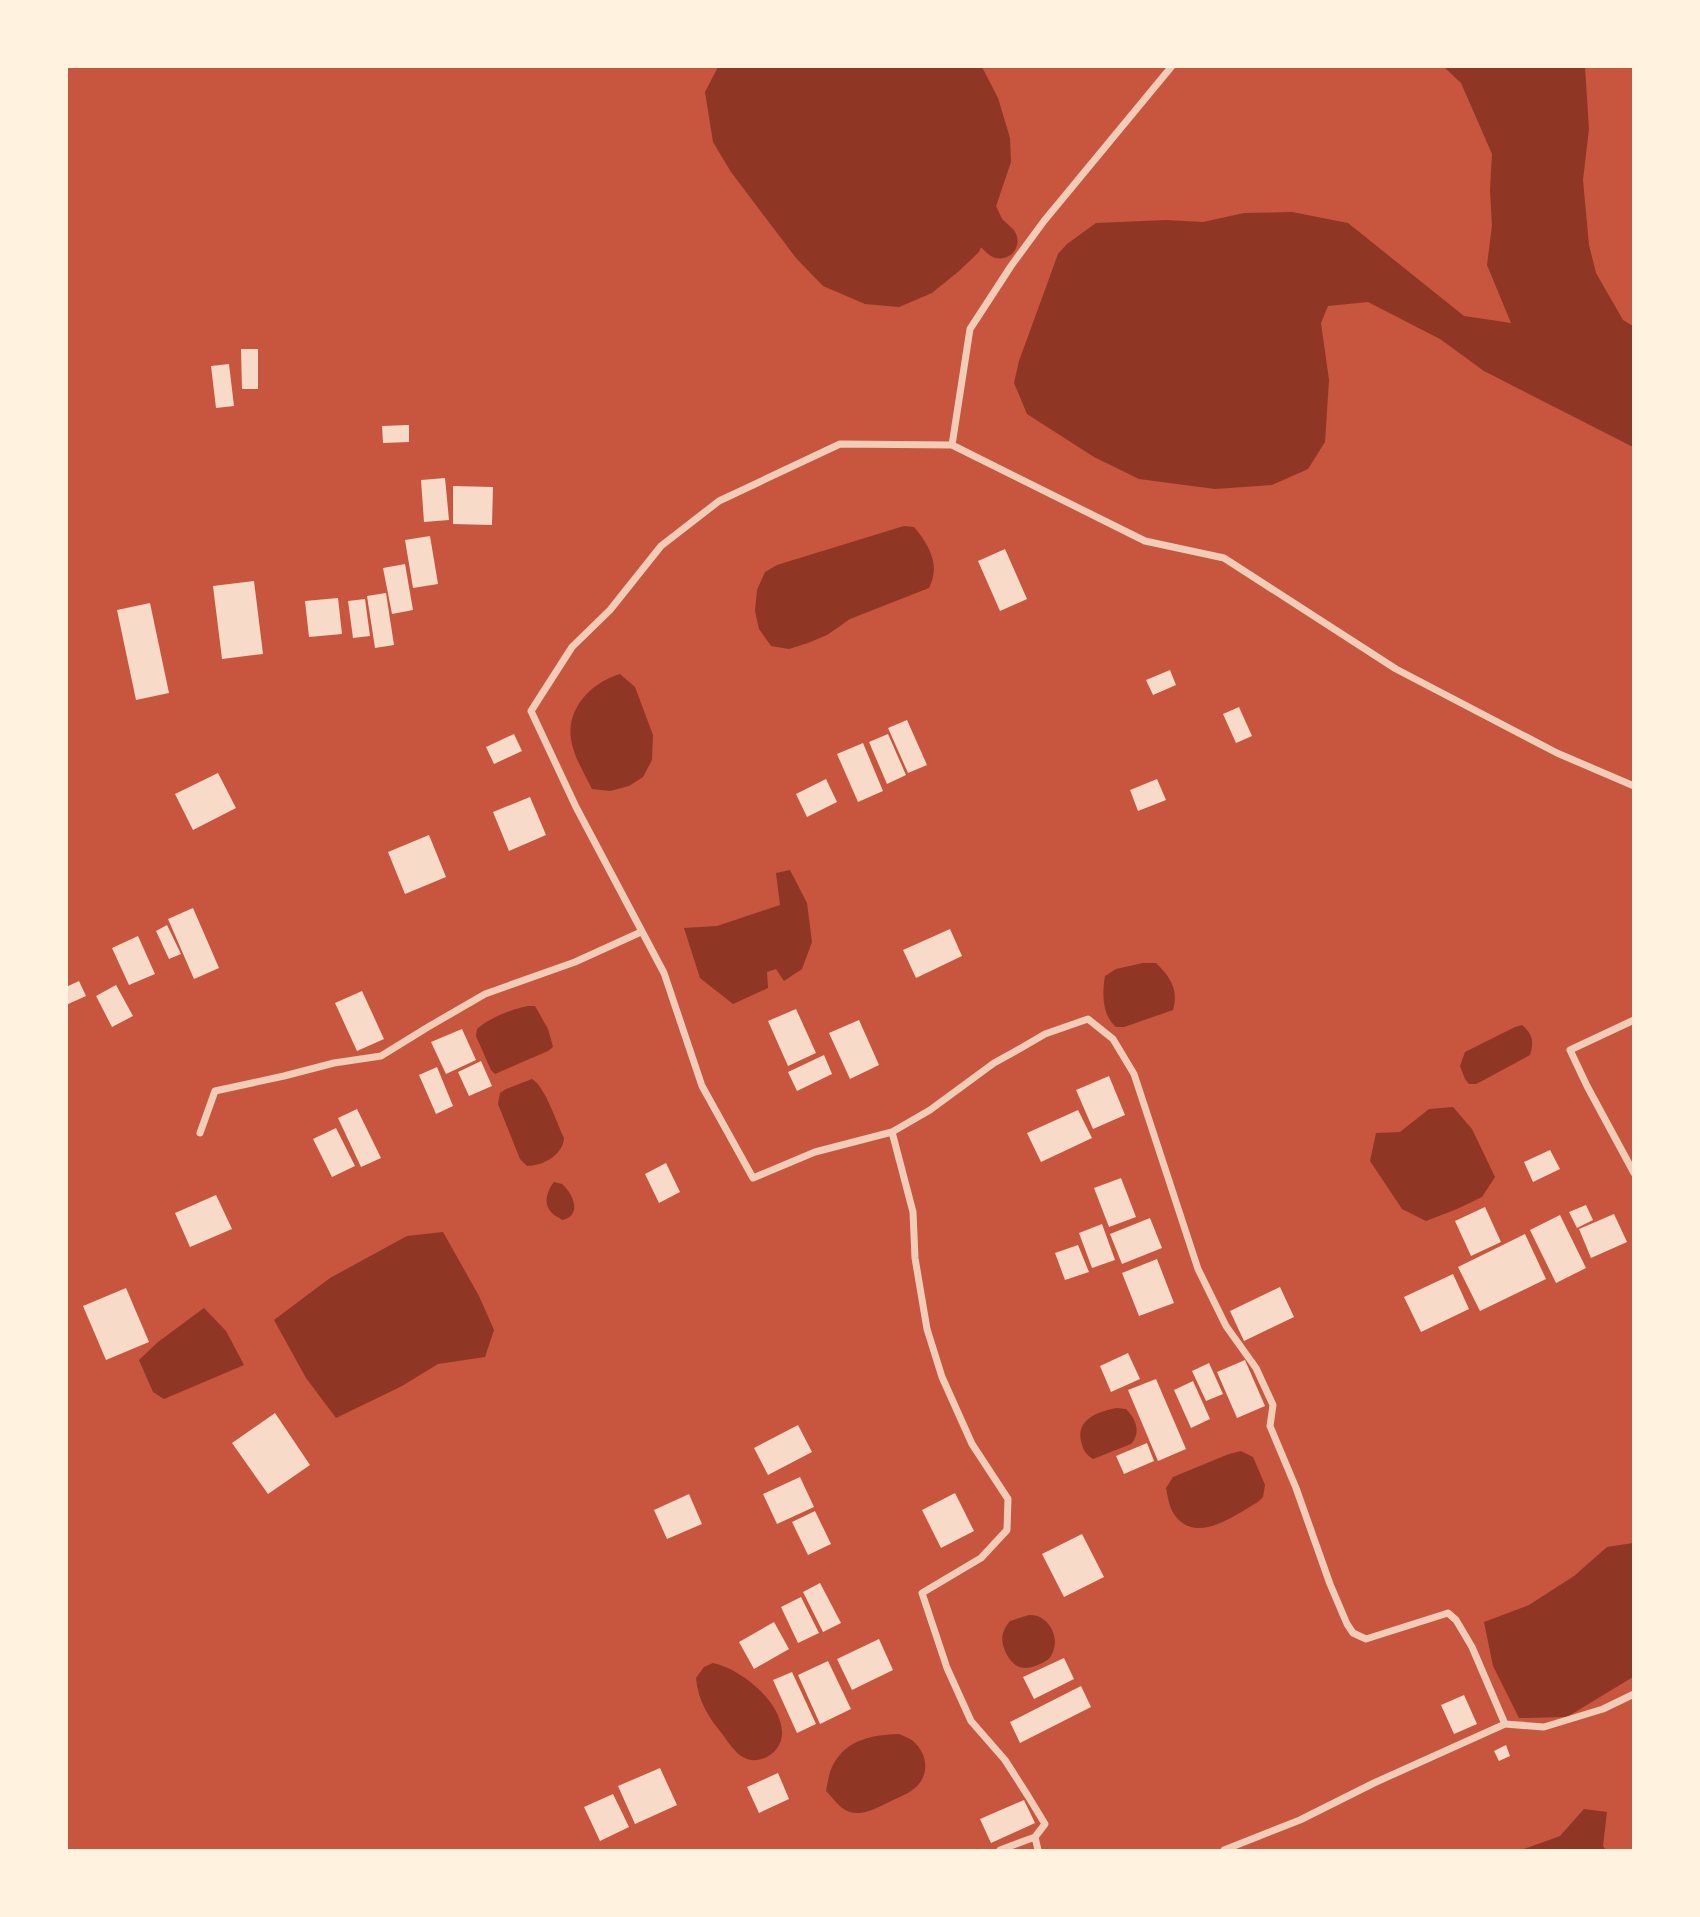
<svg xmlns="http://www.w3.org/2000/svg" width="1700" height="1917" font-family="'Source Sans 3',sans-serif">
<rect width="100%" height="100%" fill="#c8553d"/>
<!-- water -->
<path fill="#8f3625" d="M718,67H982L998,98L1010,138L1011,162L988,230L979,252L959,271L932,293L899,307L865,304L823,286L796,258L731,172L713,142L705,92Z
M1444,67H1585L1589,129L1583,180L1589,245L1596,273L1623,320L1633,326V447L1484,371L1440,339L1368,302L1328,306L1321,323L1329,380L1325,442L1308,469L1272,485L1215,489L1139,479L1094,457L1027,414L1014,383L1019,361L1058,254L1067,244L1096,223L1166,220L1203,222L1244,213L1292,212L1348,223L1464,316L1511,323L1487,265L1492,226L1490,190L1492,154L1461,83Z
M904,526L914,527C929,545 941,565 929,588L850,619L827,635L808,643L789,649L771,646L759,629L755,611L757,590L765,572L777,565Z
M620,674L635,687L653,735L652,760L643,777L629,786L610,791L592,789C577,759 559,734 580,702C590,688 604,679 620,674Z
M790,870L807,903L812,942L802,969L784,981L776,969L767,972L768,988L733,1004L700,978L684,928L717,926L780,905L776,873Z
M1143,963H1156C1170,977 1179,989 1173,1010L1124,1027H1116C1102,1015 1102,993 1105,976L1116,969Z
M528,1006H535L548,1029L553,1047L548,1051L495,1074L491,1070L476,1036L477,1029C489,1018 512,1009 528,1006Z
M1522,1025C1533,1034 1534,1042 1530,1055L1482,1081L1476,1084H1469L1465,1079L1460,1066L1465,1052L1515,1027Z
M532,1079C545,1086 557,1124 564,1138C563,1155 543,1166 527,1166L520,1159L498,1104L500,1093L506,1089Z
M1453,1107L1472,1129L1495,1177L1482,1197L1457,1209L1426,1221L1402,1209L1370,1161L1376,1133L1400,1132L1429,1109Z
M554,1182L562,1184C573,1193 583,1216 562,1220C559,1217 554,1216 551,1212C543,1203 547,1191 554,1182Z
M443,1232L479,1296L494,1330L485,1357L438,1364L402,1386L336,1418L306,1378L274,1320L330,1278L407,1236Z
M204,1308L226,1331L244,1365L164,1399L153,1392L139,1360L158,1342Z
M1117,1408L1126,1409C1135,1418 1142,1432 1131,1444L1093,1459C1085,1454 1083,1449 1081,1441C1076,1419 1099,1411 1117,1408Z
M1241,1451L1253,1457L1265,1485L1263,1497L1258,1502C1235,1515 1195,1546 1174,1514C1169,1507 1168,1497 1166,1488L1173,1477L1229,1454Z
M1633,1543V1677L1567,1717L1519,1718L1493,1666L1484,1622L1529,1605L1574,1576L1607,1547Z
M1029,1615C1048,1614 1061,1637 1052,1654C1050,1659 1045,1662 1040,1664C1023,1672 1013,1668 1005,1651C1000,1639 1002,1631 1010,1621Z
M713,1663C741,1669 781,1701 782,1732C783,1752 759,1768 741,1756C734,1751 728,1742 723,1735C709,1718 698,1701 696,1678L704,1667Z
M899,1734C903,1736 910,1738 913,1741C928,1754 930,1775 915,1788C908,1794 899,1797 891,1801C878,1807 865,1816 850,1812C840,1809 833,1798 826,1791C828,1782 829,1771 834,1763C848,1739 873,1735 899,1734Z
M1584,1809L1607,1812L1603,1846L1606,1850H1521L1560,1836Z"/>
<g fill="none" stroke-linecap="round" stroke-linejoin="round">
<!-- river -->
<path stroke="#8f3625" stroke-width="35" d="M968,188L988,230L1000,241"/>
</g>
<!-- building -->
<path fill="#f7dbc8" d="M241,349H258V389H242Z
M229,364L234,406L216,408L211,366Z
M409,425V442L383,443L382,426Z
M445,478L449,520L424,522L421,480Z
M453,486L493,487L492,525L453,524Z
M430,536L438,584L413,588L405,540Z
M1005,549L1027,599L1000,611L978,561Z
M405,564L413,610L392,614L383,568Z
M254,581L263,654L222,659L213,586Z
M386,593L394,645L375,648L367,596Z
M338,598L342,634L309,637L305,601Z
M365,599L370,636L353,638L348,601Z
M150,603L169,693L136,700L117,610Z
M1170,670L1176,685L1153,695L1146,680Z
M1239,707L1252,736L1236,743L1223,714Z
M907,720L927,765L908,773L888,728Z
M514,734L522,751L494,764L486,747Z
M888,734L906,775L887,784L869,742Z
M863,743L883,791L858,802L837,754Z
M218,773L236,808L193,830L175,794Z
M826,779L837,802L807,817L796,794Z
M1157,779L1166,800L1138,811L1130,790Z
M530,797L546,835L509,851L493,812Z
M429,835L446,877L405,894L388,852Z
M193,908L219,968L194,979L168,919Z
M167,925L181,954L169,959L156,931Z
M950,929L962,956L916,978L903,950Z
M138,936L155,974L129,985L112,948Z
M79,981L86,996L66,1005V987Z
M116,985L133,1016L112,1027L96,996Z
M362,991L384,1039L357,1051L335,1003Z
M796,1009L816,1053L788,1066L768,1021Z
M859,1020L879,1065L850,1079L829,1033Z
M462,1029L476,1060L446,1074L431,1042Z
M824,1055L832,1074L797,1091L788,1072Z
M481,1061L492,1086L469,1096L458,1072Z
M437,1067L453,1106L436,1114L419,1075Z
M1109,1076L1125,1115L1093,1129L1076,1090Z
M357,1109L381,1158L361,1167L338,1118Z
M1078,1110L1092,1138L1041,1162L1027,1133Z
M336,1128L355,1166L332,1177L313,1139Z
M1550,1150L1560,1169L1533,1182L1524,1162Z
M666,1163L680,1192L659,1203L645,1174Z
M1121,1178L1136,1217L1109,1227L1094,1188Z
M216,1195L232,1229L190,1247L175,1213Z
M1586,1205L1593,1220L1577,1228L1569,1212Z
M1485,1207L1501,1242L1471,1256L1455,1221Z
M1614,1214L1627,1242L1591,1258L1579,1229Z
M1560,1215L1586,1268L1556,1283L1530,1230Z
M1150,1218L1162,1248L1122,1264L1110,1234Z
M1102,1224L1115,1260L1092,1268L1079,1233Z
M1525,1234L1546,1279L1480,1311L1458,1267Z
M1078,1245L1089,1272L1065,1280L1055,1253Z
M1157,1259L1174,1303L1139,1316L1122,1273Z
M1453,1274L1469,1309L1421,1332L1404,1297Z
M1280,1287L1294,1317L1244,1341L1230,1311Z
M126,1288L149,1342L106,1360L83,1306Z
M1128,1353L1140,1379L1111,1392L1100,1366Z
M1245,1360L1265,1406L1237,1418L1217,1372Z
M1209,1363L1223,1394L1206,1401L1192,1371Z
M1156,1379L1186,1449L1158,1461L1128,1390Z
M1193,1381L1210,1419L1191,1428L1174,1390Z
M275,1413L310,1465L268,1494L232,1443Z
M798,1425L812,1452L768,1475L754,1448Z
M1147,1443L1154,1461L1124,1474L1116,1456Z
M800,1477L814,1507L777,1524L763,1494Z
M955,1493L974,1531L941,1548L922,1510Z
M689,1494L702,1524L667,1539L654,1510Z
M815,1511L831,1544L808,1555L792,1522Z
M1082,1534L1104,1577L1064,1597L1042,1554Z
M820,1583L841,1623L823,1632L803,1592Z
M801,1597L819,1633L798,1643L781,1607Z
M774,1622L789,1649L754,1669L739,1642Z
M879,1639L893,1670L852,1690L837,1659Z
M1064,1658L1074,1679L1034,1699L1023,1677Z
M828,1661L851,1709L820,1724L798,1675Z
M792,1672L816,1724L797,1733L773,1680Z
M1081,1686L1091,1707L1020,1743L1010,1722Z
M1464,1695L1477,1724L1454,1734L1441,1705Z
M1506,1745L1510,1756L1499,1761L1494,1751Z
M660,1768L677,1805L635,1824L618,1786Z
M778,1773L789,1799L759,1813L747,1787Z
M613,1794L629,1827L600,1841L584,1807Z
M1024,1800L1035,1823L991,1843L980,1819Z"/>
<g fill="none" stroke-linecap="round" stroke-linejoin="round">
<!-- minor -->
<path stroke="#f1ccb7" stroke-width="7" d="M1172,66L1044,221L1011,266L970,329L952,445L1145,541L1224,558L1396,669L1557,753L1634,786
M952,445L840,444L719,501L661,546L610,610L572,647L531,711L576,807L664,973L702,1086L753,1178L815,1152L892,1132L913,1212L915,1258L927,1329L942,1377L972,1444L1008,1499L1007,1530L981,1558L922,1593L947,1668L971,1721L1005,1760L1028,1796L1045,1824L1035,1837
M1634,1020L1570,1050L1587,1086L1634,1173
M892,1132L930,1110L994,1063L1021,1048L1045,1034L1088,1019L1113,1039L1134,1074L1198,1269L1226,1326L1256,1368L1273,1405L1270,1426L1296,1488L1330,1584L1347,1624L1353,1633L1366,1639L1448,1613L1456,1620L1472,1647L1505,1724
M200,1133L215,1091L284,1076L334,1063L381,1056L428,1027L485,994L575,962L641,932
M1000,1850L1035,1837L1038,1850
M1224,1850L1300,1820L1374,1783L1505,1724L1544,1727L1603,1709L1634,1694"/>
</g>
<!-- border -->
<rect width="1700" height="1917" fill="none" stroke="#fff3e0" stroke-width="136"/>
</svg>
